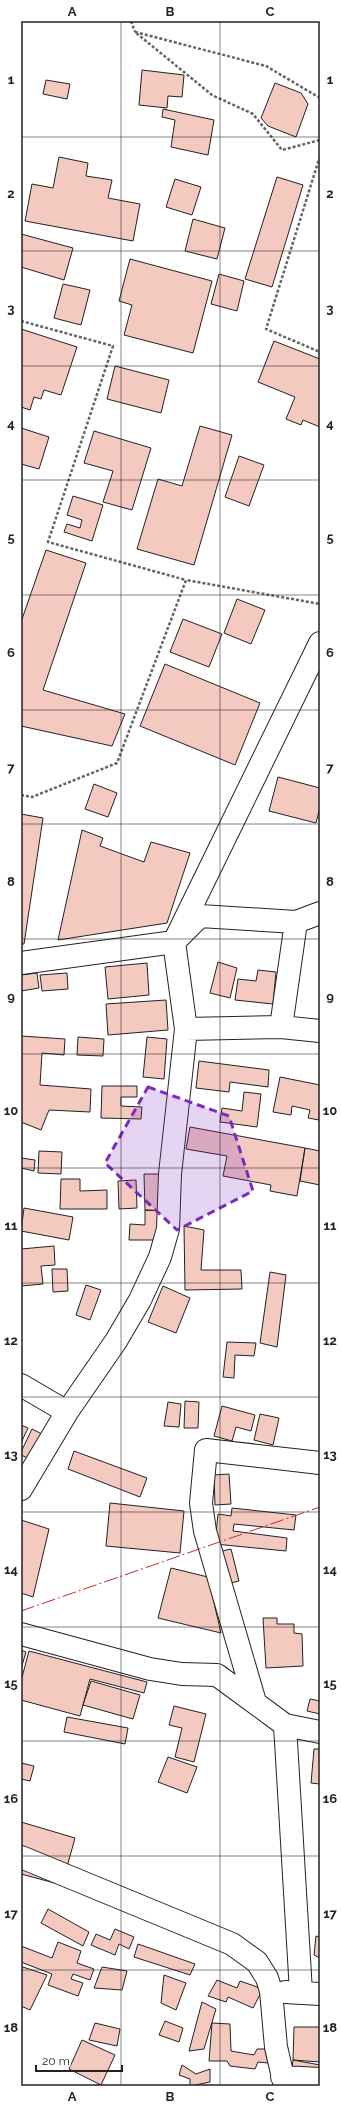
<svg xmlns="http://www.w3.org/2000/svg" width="341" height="2107" font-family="Raleway,sans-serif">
<rect width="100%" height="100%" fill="#fff"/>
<!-- building -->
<path fill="#f3c9c0" stroke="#222" d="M142,70L184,75L182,97L168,96L167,108L139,105Z
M46,80L70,84L67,99L43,94Z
M275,83L301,93L308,104L296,137L268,126L261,118Z
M163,109L214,120L208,155L171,147L175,120L162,117Z
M59,157L88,163L86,176L112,180L108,198L140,204L133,241L25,221L32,184L53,188Z
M277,177L303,185L272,287L245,279Z
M175,179L201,187L192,215L166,207Z
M193,219L225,228L217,259L185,251Z
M21,234L73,248L64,280L21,267Z
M130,259L212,281L193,353L124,335L132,305L119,301Z
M219,274L244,281L237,311L211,304Z
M63,284L90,290L81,325L54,318Z
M21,329L77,347L61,395L44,390L41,399L34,397L30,410L21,407Z
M274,341L320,359V427L303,420L301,425L286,419L295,397L258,382Z
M115,366L169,380L161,413L107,399Z
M200,426L232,435L194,565L137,549L158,479L182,486Z
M21,428L49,437L39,469L21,464Z
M94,431L151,448L132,510L103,502L113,471L84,463Z
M239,456L264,465L249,506L225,497Z
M73,496L103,505L92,541L64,532L67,524L80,528L82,520L67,515Z
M46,550L86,563L43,690L125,714L112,746L21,726V622Z
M237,599L265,610L251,644L224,633Z
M183,619L222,634L209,667L170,652Z
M165,664L260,703L235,765L140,726Z
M278,777L320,788V807L316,823L269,811Z
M94,784L117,793L108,817L85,809Z
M21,814L43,818L24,944H21Z
M82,830L103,838L100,846L144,862L151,842L190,853L167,923L58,940Z
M218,962L237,968L230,998L210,993Z
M147,963L149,995L108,999L105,967Z
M258,970L276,972L273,1004L235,1000L238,979L256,981Z
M37,973L39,988L21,991V975Z
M67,973L68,989L42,991L40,975Z
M166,1000L168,1030L108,1035L106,1004Z
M21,1036L65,1039L64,1055L42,1053L40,1085L91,1089L90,1112L49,1110L41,1130L21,1122Z
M78,1037L104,1039L103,1056L77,1055Z
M147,1037L167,1039L164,1079L143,1077Z
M199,1061L269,1070L268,1087L230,1082L229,1092L196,1088Z
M280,1077L320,1085L319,1120L308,1118L310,1110L292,1106L291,1115L273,1112Z
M102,1086H137V1097H121V1106L142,1107L141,1119L101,1118Z
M244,1092L261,1094L257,1127L220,1122L222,1108L242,1111Z
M190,1127L305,1148L297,1196L270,1191L271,1185L223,1176L227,1156L186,1149Z
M305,1148L320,1151V1185L300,1181Z
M39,1151L62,1152L61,1174L38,1173Z
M21,1158L35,1160L34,1171L21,1168Z
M144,1174H162L165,1211L145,1210Z
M61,1179H80V1191L107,1190V1209H60Z
M136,1180L137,1208L119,1209L118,1181Z
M24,1208L73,1217L69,1240L21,1231Z
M145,1210L165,1211V1240H129L130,1224L145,1225Z
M184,1226L204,1230L201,1270H241L242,1289L185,1290Z
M54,1246L55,1265L41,1266L43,1284L21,1286V1249Z
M52,1269H67L68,1291L53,1292Z
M270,1272L286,1275L277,1347L260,1343Z
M86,1285L101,1290L90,1320L76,1315Z
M163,1286L190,1298L176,1333L148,1322Z
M227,1342L256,1343L254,1356L235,1355L234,1378L223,1377Z
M185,1401L199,1402L198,1428H184Z
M168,1402L181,1404L179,1427L164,1426Z
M222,1406L255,1415L251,1431L236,1427L232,1441L214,1436Z
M260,1414L279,1418L273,1445L254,1440Z
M21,1425L28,1428L21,1443Z
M32,1429L44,1435L32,1460L21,1455V1452Z
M74,1451L147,1478L140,1497L68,1469Z
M229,1474L231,1504L215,1505L214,1475Z
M110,1503L184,1511L180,1553L106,1546Z
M232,1508L296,1515L294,1530L234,1524L233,1531L287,1538L286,1551L215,1544L218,1514L231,1516Z
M21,1520L49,1529L33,1597L21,1593Z
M231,1549L239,1581L226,1584L218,1552Z
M171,1568L208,1577L221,1633L158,1618Z
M263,1618H277V1624H294V1633L302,1634L303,1666L266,1668Z
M21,1650L26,1652L21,1669Z
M29,1651L147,1682L144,1693L90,1679L80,1716L21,1700V1681Z
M91,1681L140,1695L133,1719L83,1705Z
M310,1699L320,1701V1714L307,1711Z
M174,1706L206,1714L194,1762L175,1757L182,1728L169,1725Z
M67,1717L128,1728L125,1744L64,1732Z
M314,1749H320V1784L311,1783Z
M168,1757L197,1767L187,1793L158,1782Z
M21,1763L34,1766L30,1781L21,1779Z
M21,1822L75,1838L62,1885L21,1874Z
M48,1909L89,1932L83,1946L41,1923Z
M115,1929L134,1937L129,1949L119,1944L115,1955L91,1945L96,1934L110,1940Z
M316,1936L320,1937V1958L314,1955Z
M58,1942L81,1951L77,1963L94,1969L90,1980L73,1974L71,1979L83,1983L78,1996L48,1985L52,1974L21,1962V1946L52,1958Z
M138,1944L195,1964L190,1975L134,1957Z
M23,1967L47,1975L30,2010L21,2006V1971Z
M102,1967L127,1971L122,1990L94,1988Z
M164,1975L186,1983L176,2010L161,2003Z
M217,1980L237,1988L240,1981L263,1989L253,2008L228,1997L226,2002L208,1996Z
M202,2002L216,2009L204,2049L189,2051Z
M165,2021L183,2028L179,2042L159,2035Z
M95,2023L120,2029L117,2046L89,2040Z
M212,2023L230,2024L231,2051L254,2055L257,2049H265L268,2063L258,2062L255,2069L230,2066L227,2061H209Z
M294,2027H320V2062L293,2060Z
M82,2040L115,2055L101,2085L69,2069Z
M293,2060L320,2065V2084L291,2078Z
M182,2065L196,2074L210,2069V2082L190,2086V2079L179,2075Z"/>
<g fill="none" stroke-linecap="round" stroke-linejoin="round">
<defs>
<path id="minor" d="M21,963L174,942L200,916L296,922L320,913
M281,1027L296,922
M186,1029L281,1027L320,1031
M21,1385L67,1412
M21,1489L67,1412L116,1341L140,1300L160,1257L168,1229L170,1174L186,1029L174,942L320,643
M21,1634L150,1669L182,1674L217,1675L285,1725L320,1732
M255,1702L205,1531L201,1503L206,1450L320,1463
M285,1725L301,1992
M21,1857L232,1944L257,1962L267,1978L271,1991L276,2047L285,2086
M285,1992L320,1994
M282,2077L320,2079"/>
</defs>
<!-- minor casing -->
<use href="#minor" stroke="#222" stroke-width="24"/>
<!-- path -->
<path stroke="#646464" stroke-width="2.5" stroke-dasharray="3 2" stroke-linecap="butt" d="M131,21L135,32
M320,98L266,66L135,32L212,95L253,114L282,150L320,140
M320,156L266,329L320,352
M21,321L113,346L48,542L186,580
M21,795L32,797L117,763L186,580L320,604"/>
<!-- minor -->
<use href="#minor" stroke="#fff" stroke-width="22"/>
<!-- power -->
<path stroke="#c62828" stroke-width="1" stroke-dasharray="14 3 2 3" stroke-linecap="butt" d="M21,1611L320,1507"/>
</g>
<!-- marked area -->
<path fill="#7b2cbf" fill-opacity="0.2" stroke="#7b2cbf" stroke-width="3" stroke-dasharray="8 5" stroke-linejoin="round" d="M148,1087L229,1116L253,1191L177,1230L105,1163Z"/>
<!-- grid -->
<path fill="none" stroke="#222" stroke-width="1" stroke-opacity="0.55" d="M121,21V2086M220,21V2086M21,137H320M21,251H320M21,366H320M21,480H320M21,595H320M21,710H320M21,824H320M21,939H320M21,1054H320M21,1168H320M21,1283H320M21,1397H320M21,1512H320M21,1627H320M21,1741H320M21,1856H320M21,1970H320"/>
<!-- border -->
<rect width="341" height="2107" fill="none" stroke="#ffffff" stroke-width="44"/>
<!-- scale -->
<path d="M36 2065v6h86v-6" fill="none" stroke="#222222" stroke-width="2"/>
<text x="42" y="2065" font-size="12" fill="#222222" stroke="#ffffff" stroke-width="3" paint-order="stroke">20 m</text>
<rect x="22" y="22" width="297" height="2063" fill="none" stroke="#222" stroke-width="1.5"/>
<g font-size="13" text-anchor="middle" font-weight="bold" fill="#222">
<text x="72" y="16">A</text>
<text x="170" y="16">B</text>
<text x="270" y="16">C</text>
<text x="11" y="84">1</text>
<text x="330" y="84">1</text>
<text x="11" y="198">2</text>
<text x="330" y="198">2</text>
<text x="11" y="313">3</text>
<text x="330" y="313">3</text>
<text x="11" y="428">4</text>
<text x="330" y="428">4</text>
<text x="11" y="542">5</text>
<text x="330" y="542">5</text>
<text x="11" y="657">6</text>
<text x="330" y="657">6</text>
<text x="11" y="772">7</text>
<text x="330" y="772">7</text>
<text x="11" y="886">8</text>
<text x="330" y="886">8</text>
<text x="11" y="1001">9</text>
<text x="330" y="1001">9</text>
<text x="11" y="1115">10</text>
<text x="330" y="1115">10</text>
<text x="11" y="1230">11</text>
<text x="330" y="1230">11</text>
<text x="11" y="1345">12</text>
<text x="330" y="1345">12</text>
<text x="11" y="1459">13</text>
<text x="330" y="1459">13</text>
<text x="11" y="1574">14</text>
<text x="330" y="1574">14</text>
<text x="11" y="1688">15</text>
<text x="330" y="1688">15</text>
<text x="11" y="1803">16</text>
<text x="330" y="1803">16</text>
<text x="11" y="1918">17</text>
<text x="330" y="1918">17</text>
<text x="11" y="2032">18</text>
<text x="330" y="2032">18</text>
<text x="72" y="2101">A</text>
<text x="170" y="2101">B</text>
<text x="270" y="2101">C</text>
</g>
</svg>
